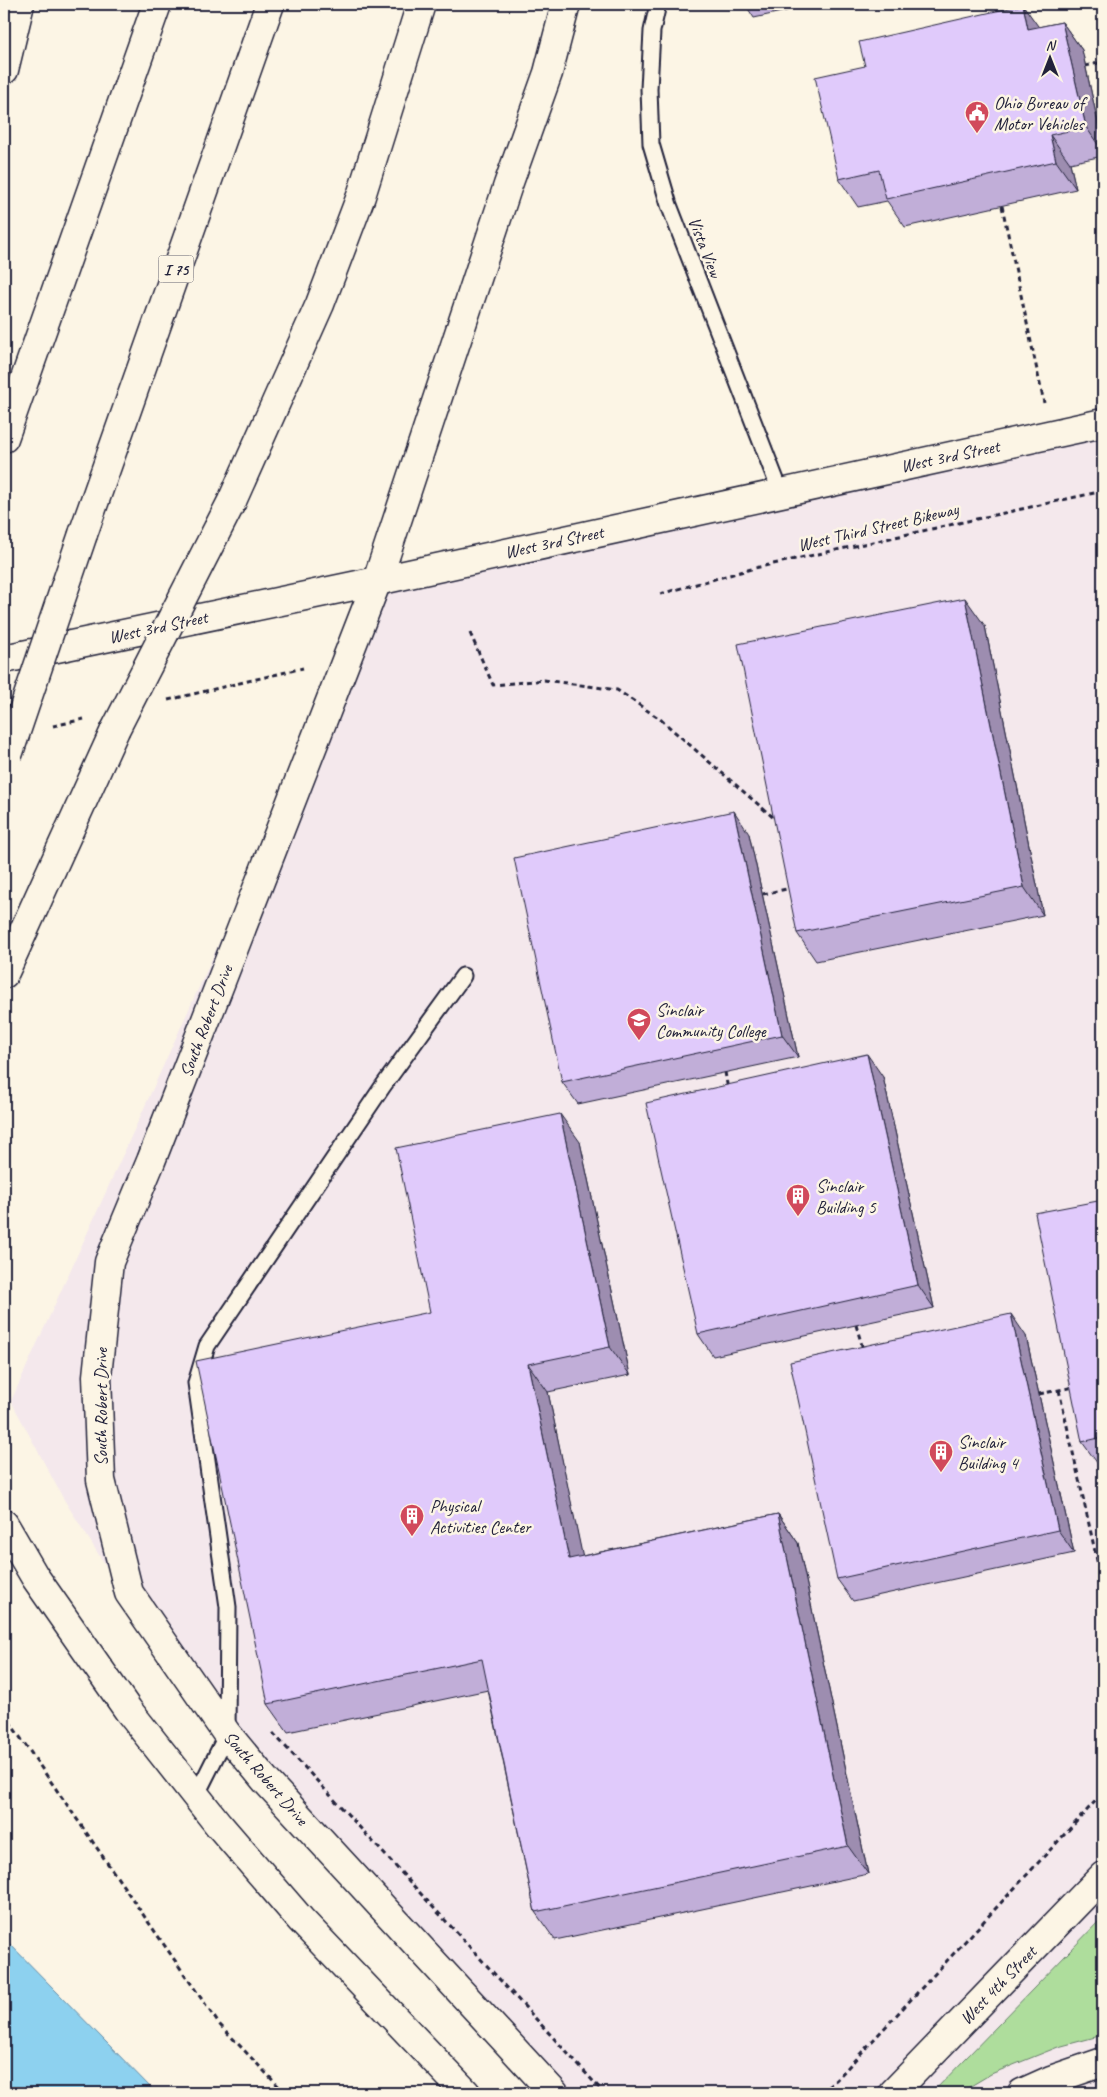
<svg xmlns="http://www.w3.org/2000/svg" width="1107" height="2097" font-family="Caveat,sans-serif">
<rect width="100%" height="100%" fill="#fcf5e5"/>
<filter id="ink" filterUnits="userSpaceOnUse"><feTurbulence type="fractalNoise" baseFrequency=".02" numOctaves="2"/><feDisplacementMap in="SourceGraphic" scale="10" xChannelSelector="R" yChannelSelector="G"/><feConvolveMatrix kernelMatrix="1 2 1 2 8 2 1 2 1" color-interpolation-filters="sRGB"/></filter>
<g filter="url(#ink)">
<!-- built -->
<path fill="#f4e8ec" d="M1103,423V2093H554L130,1604L63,1498L11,1401L338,681L377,581Z"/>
<!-- green -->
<path fill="#aedd9c" stroke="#68806c" d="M1103,1917V2035L1058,2047L991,2074L959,2093H932Z"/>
<!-- water -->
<path fill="#8dd1ef" stroke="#628ba7" d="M4,1938L156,2093H4Z"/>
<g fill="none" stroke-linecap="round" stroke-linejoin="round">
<defs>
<path id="service" d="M658,4L652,31L649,89L651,144L669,205L781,493
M196,1796L227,1734L228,1607L196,1383L207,1346L383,1086L463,976"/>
<path id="tertiary" d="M377,581L151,1161L109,1262L97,1376L101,1480L129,1593L227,1734L266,1781L554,2093
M4,1524L35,1577L128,1710L218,1824L301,1920L466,2093"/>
<path id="primary" d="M4,659L377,581L1103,423
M893,2093L1103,1876
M1022,2093L1051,2080L1103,2062"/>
<path id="motorway" d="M4,70L20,4
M4,438L157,4
M232,501L320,304L361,196L421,4
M83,534L270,4
M377,581L508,185L548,73L566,4
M4,974L115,730"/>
</defs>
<!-- service casing -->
<use href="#service" stroke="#22223b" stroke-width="19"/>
<!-- tertiary casing -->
<use href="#tertiary" stroke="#22223b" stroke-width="31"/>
<!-- primary casing -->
<use href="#primary" stroke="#22223b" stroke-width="31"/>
<!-- motorway casing -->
<use href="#motorway" stroke="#22223b" stroke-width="31"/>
<!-- path -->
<path stroke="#22223b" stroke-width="3" stroke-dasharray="5 4" stroke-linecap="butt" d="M1085,66L1103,62
M1100,130L1103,129
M1002,206L1044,403
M660,594L755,568L1103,491
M470,633L493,685L544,680L617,690L660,719L775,819
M168,700L303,668
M53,726L84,719
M763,894L791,888
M725,1072L728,1090
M856,1325L863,1349
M1059,1390L1103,1587
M1039,1394L1074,1387
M1098,1464L1103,1466
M4,1714L219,2024L285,2093
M273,1733L604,2093
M821,2093L837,2079L1103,1793"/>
<!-- service -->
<use href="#service" stroke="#fcf5e5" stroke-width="15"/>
<!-- tertiary -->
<use href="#tertiary" stroke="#fcf5e5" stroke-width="28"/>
<!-- primary -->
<use href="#primary" stroke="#fcf5e5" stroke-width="28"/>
<!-- motorway -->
<use href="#motorway" stroke="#fcf5e5" stroke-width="28"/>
<defs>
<path id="motorway-bridge" d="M115,730L232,501
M8,755L83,534"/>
</defs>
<!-- motorway-bridge casing -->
<use href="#motorway-bridge" stroke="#22223b" stroke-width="31" stroke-linecap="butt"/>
<!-- motorway-bridge -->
<use href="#motorway-bridge" stroke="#fcf5e5" stroke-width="28"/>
</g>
<!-- wall -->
<path fill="#c1aed8" stroke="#22223b" d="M745,4H818L754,18Z
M1023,5L1038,27L1062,22L1082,50L1103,146V156L1070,163L1076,189L905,227L887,201L858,207L839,179L865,66Z
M985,626L1043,915L816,961L797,933Z
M749,834L798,1057L578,1104L562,1082Z
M883,1077L934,1308L713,1356L698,1334Z
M580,1142L630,1375L548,1392L582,1556L778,1514L798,1543L868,1874L555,1940L535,1912L488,1690L288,1732L268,1704L430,1312Z
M1103,1200V1463L1098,1464L1082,1442Z
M1026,1336L1074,1553L853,1601L837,1579Z"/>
<!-- shaded-wall -->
<path fill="#9d8db0" stroke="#22223b" d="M1023,5L1043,33L1028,29Z
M1062,22L1082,50L1103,146V152L1086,127Z
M1050,135L1070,163L1076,189L1056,161Z
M965,598L985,626L1043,915L1024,887Z
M734,811L749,834L798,1057L782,1035Z
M867,1054L883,1077L934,1308L918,1285Z
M560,1114L580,1142L630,1375L610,1347Z
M1011,1314L1026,1336L1074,1553L1058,1530Z
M528,1364L548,1392L589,1587L569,1559Z
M778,1514L798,1543L868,1874L848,1846Z"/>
<!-- building -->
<path fill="#e0cafb" stroke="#22223b" d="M1023,5L1028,29L1062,22L1086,127L1050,135L1056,161L886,199L879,170L839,179L815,77L865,66L859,42Z
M965,598L1024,887L797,933L738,644Z
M734,811L782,1035L562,1082L514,858Z
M867,1054L918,1285L698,1334L646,1103Z
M560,1114L610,1347L528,1364L569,1559L778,1514L848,1846L535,1912L482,1659L268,1704L196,1361L430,1312L396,1148Z
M1103,1200V1437L1082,1442L1035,1213Z
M1011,1314L1058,1530L837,1579L790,1362Z"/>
</g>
<!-- icons -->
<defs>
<symbol id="civic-pin" viewBox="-11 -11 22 30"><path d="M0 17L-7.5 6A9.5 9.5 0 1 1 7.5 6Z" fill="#d1495b" stroke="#fcf5e5"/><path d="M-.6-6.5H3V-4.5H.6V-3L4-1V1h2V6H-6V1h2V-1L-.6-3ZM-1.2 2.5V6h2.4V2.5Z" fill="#fff"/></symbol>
<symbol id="university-pin" viewBox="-11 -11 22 30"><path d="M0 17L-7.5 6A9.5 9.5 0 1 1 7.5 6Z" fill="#d1495b" stroke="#fcf5e5"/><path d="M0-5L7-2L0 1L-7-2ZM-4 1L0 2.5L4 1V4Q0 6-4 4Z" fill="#fff"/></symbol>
<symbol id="building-pin" viewBox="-11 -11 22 30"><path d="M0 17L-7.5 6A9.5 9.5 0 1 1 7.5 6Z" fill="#d1495b" stroke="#fcf5e5"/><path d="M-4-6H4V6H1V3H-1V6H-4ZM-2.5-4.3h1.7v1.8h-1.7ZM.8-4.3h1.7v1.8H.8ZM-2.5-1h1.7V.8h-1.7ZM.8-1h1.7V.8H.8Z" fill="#fff"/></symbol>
</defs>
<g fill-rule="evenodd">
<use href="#civic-pin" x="963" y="99" width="28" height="38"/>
<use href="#university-pin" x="625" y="1006" width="28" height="38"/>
<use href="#building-pin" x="784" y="1182" width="28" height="38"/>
<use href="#building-pin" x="927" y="1438" width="28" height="38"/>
<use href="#building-pin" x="398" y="1502" width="28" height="38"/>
</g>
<g text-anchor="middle" stroke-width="5" stroke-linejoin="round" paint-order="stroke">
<!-- shield labels -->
<rect fill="#fcf5e5" stroke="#63616e" stroke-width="1" x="158.5" y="255.5" width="35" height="27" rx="4"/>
<g font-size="16" font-weight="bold" fill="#22223b">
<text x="176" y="275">I 75</text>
</g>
<!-- poi labels -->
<g font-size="18" fill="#22223b" stroke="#fcf5e5" text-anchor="start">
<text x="994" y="109">Ohio Bureau of<tspan x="994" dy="21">Motor Vehicles</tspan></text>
<text x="656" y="1016">Sinclair<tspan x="656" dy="21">Community College</tspan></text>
<text x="816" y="1192">Sinclair<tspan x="816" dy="21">Building 5</tspan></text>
<text x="958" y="1448">Sinclair<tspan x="958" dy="21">Building 4</tspan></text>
<text x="430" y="1512">Physical<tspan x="430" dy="21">Activities Center</tspan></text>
</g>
<!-- street labels -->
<g font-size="18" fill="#22223b" stroke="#fcf5e5">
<text transform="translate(705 247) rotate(69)" y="6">Vista View</text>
<text transform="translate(950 456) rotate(-12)" y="6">West 3rd Street</text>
<text transform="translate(878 527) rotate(-13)" y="6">West Third Street Bikeway</text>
<text transform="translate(554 542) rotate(-12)" y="6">West 3rd Street</text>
<text transform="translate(158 627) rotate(-12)" y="6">West 3rd Street</text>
<text transform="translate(206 1021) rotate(-69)" y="6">South Robert Drive</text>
<text transform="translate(101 1407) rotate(-90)" y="6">South Robert Drive</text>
<text transform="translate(266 1778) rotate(49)" y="6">South Robert Drive</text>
<text transform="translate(998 1985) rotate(-46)" y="6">West 4th Street</text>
</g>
</g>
<!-- margin -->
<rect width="1107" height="2097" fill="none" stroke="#fcf5e5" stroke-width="20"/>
<rect x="10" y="10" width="1087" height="2077" fill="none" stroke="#22223b" stroke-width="2" filter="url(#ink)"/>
<!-- north arrow -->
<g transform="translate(1050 58)" stroke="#fcf5e5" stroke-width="4" paint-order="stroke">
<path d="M0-4L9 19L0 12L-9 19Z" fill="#22223b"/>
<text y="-8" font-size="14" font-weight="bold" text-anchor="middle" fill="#22223b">N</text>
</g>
</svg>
